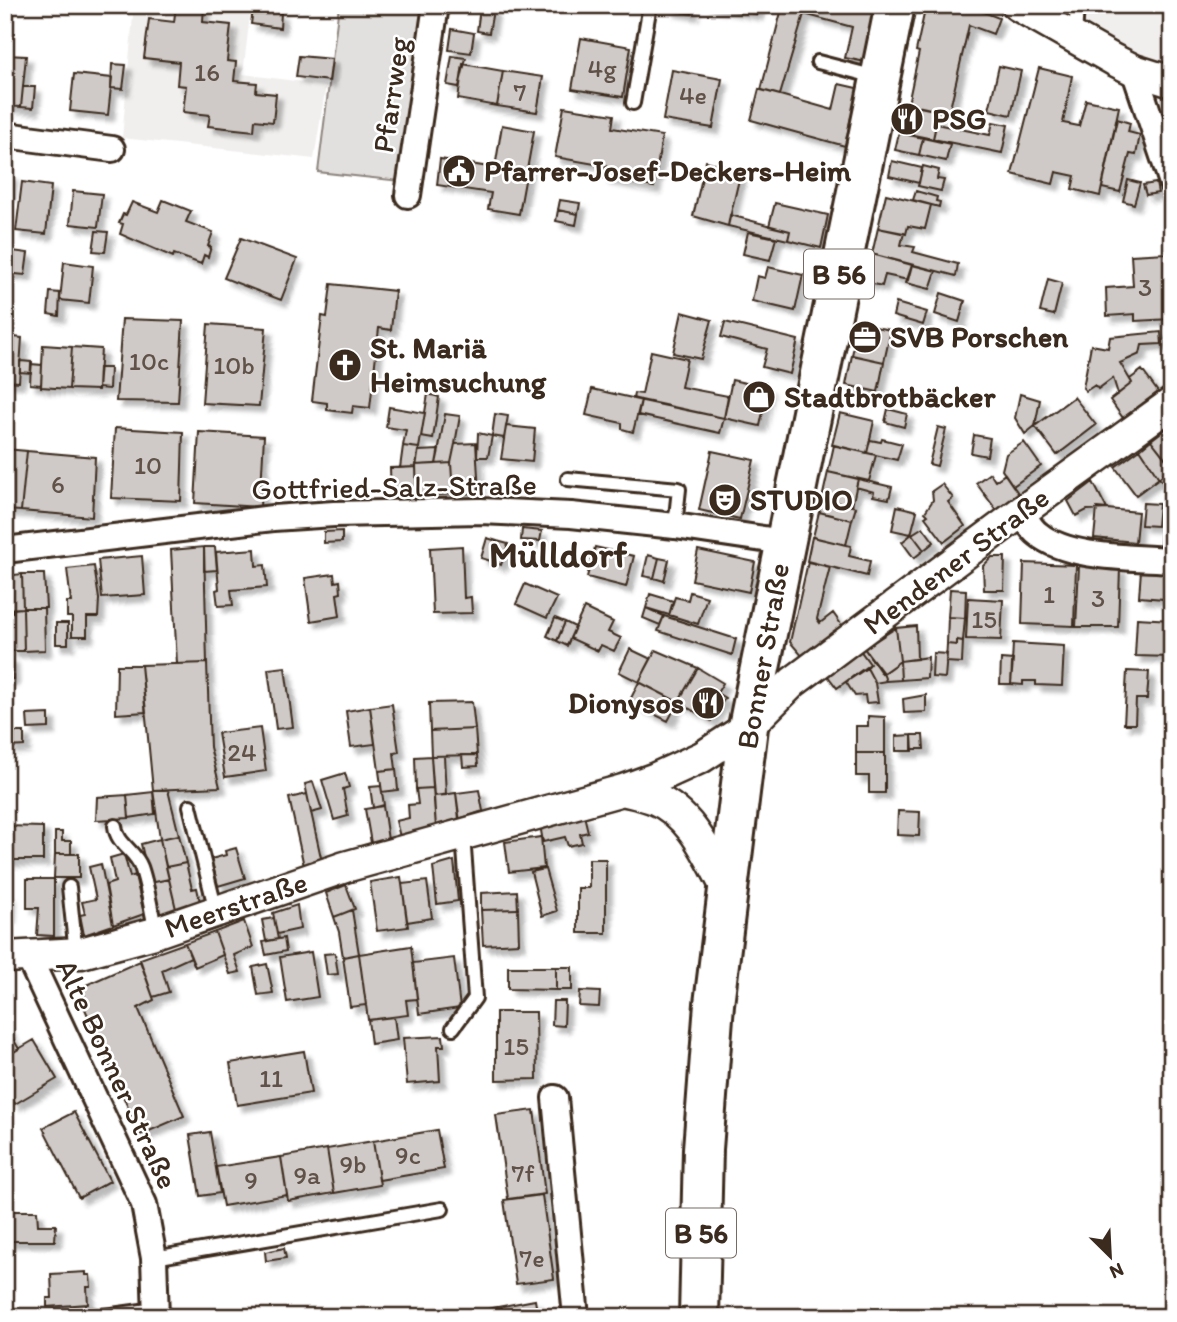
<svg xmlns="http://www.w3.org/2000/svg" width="1177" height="1322" font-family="Itim,sans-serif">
<defs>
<filter id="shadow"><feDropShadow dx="6" dy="6" stdDeviation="2" flood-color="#0004"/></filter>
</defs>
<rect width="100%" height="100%" fill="#fff"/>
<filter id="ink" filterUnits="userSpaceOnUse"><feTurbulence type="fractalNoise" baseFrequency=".0143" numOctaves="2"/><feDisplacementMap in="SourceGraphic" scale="14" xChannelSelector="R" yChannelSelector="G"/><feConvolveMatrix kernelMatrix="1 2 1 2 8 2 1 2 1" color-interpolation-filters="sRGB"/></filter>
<g filter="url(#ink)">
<!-- built -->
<path fill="#f1efee" d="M134,5L251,6L243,74L326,85L314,159L122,138Z
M1046,5H1172V69L1124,52Z"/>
<!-- green -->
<path fill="#e2e0de" stroke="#8e857e" stroke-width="2" d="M339,5H427L400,181L318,172Z"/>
<!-- building -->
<path fill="#cfcac7" stroke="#3b2a1e" stroke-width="2" filter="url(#shadow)" d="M176,5H204L203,22L231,25L227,61L236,62L234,81L257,83L256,92L276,94L273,122L255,120L254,131L208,126L210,115L183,112L186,86L177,85L179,62L144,58L149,19L174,22Z
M670,5H693L692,14L669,10Z
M705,5H759L757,14Z
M783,5H877L870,30L873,31L866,62L845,58L852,27L782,8Z
M926,5H966L999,18L993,34L969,25L949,113L908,104L919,52L916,51Z
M480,8L493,10L489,33L477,31Z
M782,8L804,14L780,95L761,90Z
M253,9L281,13L280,28L251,24Z
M452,29L474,33L471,53L449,50Z
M581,38L631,47L623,97L572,89Z
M5,55L26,56L21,107L5,106Z
M299,56L332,59L329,81L296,77Z
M452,56L466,58L459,87L447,85Z
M112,64L126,65L123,89L111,88Z
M463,64L503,71L497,106L458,99Z
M999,66L1021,71L1011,115L989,110Z
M1039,68L1072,76L1063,123L1079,126L1086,100L1119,107L1100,196L1072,189L1075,176L1056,172L1053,184L1012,174Z
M672,70L722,79L713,128L663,120Z
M503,71L543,77L537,112L497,106Z
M74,74L112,78L108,115L70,111Z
M839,84L861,89L853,117H851L845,146L751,120L759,89L833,110Z
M23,87H35L33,108L21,107Z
M905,104L939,111L933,139L899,132Z
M564,107L614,115L612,128L662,136L654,187L603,178L606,166L555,157Z
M1117,119L1130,123L1128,132L1140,135L1136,155L1130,154L1120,192L1102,188Z
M993,122L1008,125L1002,153L933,139L936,124L990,135Z
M502,125L534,131L519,214L488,209L491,193L437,185L440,159L495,168Z
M899,133L923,138L919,155L895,150Z
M923,138L950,144L946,161L919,155Z
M706,161L741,171L728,226L693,216Z
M892,161L922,168L919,183L889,176Z
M923,166L939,170L937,179L944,180L941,191L918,186Z
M5,174L11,175L9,195H5Z
M1128,180L1140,183L1134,204L1123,201Z
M22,182L51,186L46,234L16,231Z
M1156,183L1158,193L1146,195L1143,185Z
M73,191L102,194L98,227L70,224Z
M916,191L937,197L936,201L940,202L939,207L913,200Z
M886,194L931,205L925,229L908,226L906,234L878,228Z
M163,200L191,211L186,222L213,232L208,246L211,247L208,257L204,255L201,264L174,254L173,257L120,234L123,224L119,223L123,214L126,215L132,202L158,212Z
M560,200L580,203L578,214L558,210Z
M775,203L828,215L821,248L788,240L790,231L769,226Z
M558,210L578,214L576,225L556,221Z
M730,215L790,231L788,240L728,226Z
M878,228L904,233L901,245L915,247L913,252L958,264L956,276L872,254Z
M96,231L108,232L105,252L93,251Z
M748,232L776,238L770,260L743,254Z
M241,238L297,259L281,300L224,278Z
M5,250L28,253L25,275L5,273Z
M1166,253L1168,287L1172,286V297H1169L1171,319L1135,321V314L1107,316L1106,288L1133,286L1131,255Z
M872,254L912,265L908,280L885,275L882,286L865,282Z
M64,262L93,266L89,303L60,300Z
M912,265L936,271L930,289L906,283Z
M768,267L803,275L795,311L752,301L757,276L765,278Z
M1048,279L1062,283L1054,315L1040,312Z
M331,284L395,291L391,330L379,328L370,408L353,406L352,413L327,410V403L312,401L322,316L327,317Z
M50,292L60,293L59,316L48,314Z
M941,293L965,301L959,322L935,314Z
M896,303L927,312L923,325L893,316Z
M682,312L712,320L701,359L673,353Z
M122,319L183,321L178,402L116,401Z
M725,322L798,340L790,374L762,367L767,349L721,337Z
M208,324L266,328L259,406L202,403Z
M859,324L891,330L884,362L852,355Z
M1161,332L1162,344L1142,345L1140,354L1120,363L1132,383L1118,394L1113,378L1098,389L1095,385L1086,391L1083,388L1091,345L1108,348L1110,337Z
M5,336L22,338L19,382L5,381Z
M43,345L72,347L69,389L41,387Z
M72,347L101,349L98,390L69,389Z
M651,351L687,359L681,387L728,396L724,418L633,399L634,393L642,394Z
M852,355L884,362L878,392L846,385Z
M20,361L32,362L31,373L20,372Z
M31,364L42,365L41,385L30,384Z
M99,368H110L109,389L98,388Z
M1142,370L1158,392L1123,418L1110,400L1132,383L1130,379Z
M732,380L768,388L760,426L724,418Z
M592,389L641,400L633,432L622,429V423L586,415Z
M428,394L439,397L433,439L421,437Z
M1020,394L1040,400L1035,426L1025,434L1015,418Z
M1074,397L1096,425L1057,455L1035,426Z
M641,400L724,418L720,433L638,415Z
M389,407L425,413L419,448L403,446L406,430L386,427Z
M888,409L907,414L904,427L885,422Z
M840,413L874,421L867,453L832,445Z
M445,414L460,416L455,444L451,463L436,464Z
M495,414L508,416L504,438L492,436Z
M1172,424V464L1171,465L1151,440Z
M506,426L535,429L532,462L501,459Z
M938,427L946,429L937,466L929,464Z
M115,428L183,432L181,501L111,498Z
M199,432L264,436L260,507L195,503Z
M478,433L492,436L488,457H477Z
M974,435L990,438L987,456L971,453Z
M882,439L902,444L897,460L867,453L870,440L881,442Z
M1151,440L1171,466L1159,478L1140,449Z
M1024,442L1041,466L1013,486L1002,470L1006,454Z
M476,443L479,493L453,494L451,463L455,444Z
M834,445L876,455L869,481L828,472Z
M403,446L419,448L416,467L400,468Z
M5,449L27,451L21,511L5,510Z
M1140,449L1159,478L1136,495L1115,467Z
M439,450L436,464L416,465L418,451Z
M27,451L95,457L92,517L21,511Z
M712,451L754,460L740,519L699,510Z
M451,463L453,494L417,496L416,465Z
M1171,466L1172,480L1162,481L1159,478Z
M416,467L417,496L391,497L390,468Z
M828,472L858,479L852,506L822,499Z
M990,473L995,481L1005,474L1020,496L998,512L976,483Z
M858,479L892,487L889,499L873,496L874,492L856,487Z
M1093,482L1107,509L1087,510L1076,516L1068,501Z
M942,484L953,498L948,502L965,526L944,542L925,517L928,515L925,512L933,500L932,491Z
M822,499L856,507L852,520L819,512Z
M1143,503L1159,504L1157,526L1141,525Z
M897,506L917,511L911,534L892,530Z
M1097,508L1138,512L1135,542L1094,538Z
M819,512L852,520L846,545L813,537Z
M1171,514H1172V550H1168V545H1160L1162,516H1171Z
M923,527L934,542L924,550L912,534Z
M522,529L542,531L540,541L521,540Z
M342,531V542L324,543V532Z
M912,534L924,550L914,558L902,542Z
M812,537L851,546L849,556L870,561L867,576L807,561Z
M487,538L497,541L491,561L481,558Z
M497,541L508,544L501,565L491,561Z
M462,546L464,598L471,597L472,613L433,614L430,548Z
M204,547H215L217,570L204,571Z
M204,547L207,663L177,664L171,550Z
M595,547L634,556L626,587L587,577Z
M255,549L256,566L265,565L267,587L231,590L233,605L218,606L216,590L219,589L216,552Z
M698,550L755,562L749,592L692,580Z
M648,555L659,558L654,578L643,576Z
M142,556L145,595L102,598L98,560Z
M992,557H1005L1004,590H984L983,566Z
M659,558L669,560L664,581L654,578Z
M808,562L830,567L817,619L820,623L833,613L843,627L803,657L790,642Z
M1024,563L1076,565L1074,626L1022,624Z
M94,566L99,599L98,617H87V636H72V617H67V602H71L67,569Z
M1079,566L1120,568L1118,627H1076Z
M1141,570L1172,572V614H1169V605L1164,604V599L1139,597Z
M22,574L23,608L5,609V576Z
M22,574H44L46,608H23Z
M334,574L335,582L340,581L341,593L337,594L340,616L311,621L305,578Z
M525,584L557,598L547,618L516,604Z
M950,589L966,590L965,618L948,617Z
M690,592L707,597L698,624L669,615L675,597L688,600Z
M650,594L673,601L669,615L646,608Z
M968,598L1003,600L1001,640L966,639Z
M23,608H44L45,650L24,651Z
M23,608L24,651H11L10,611L13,612V609Z
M584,608L613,622L608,632L621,638L614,651L601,645L598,651L570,638Z
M646,608L664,616L660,625L643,618Z
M664,616L736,639L732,655L658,631Z
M948,617L965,618L963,641L957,640V645L947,644Z
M555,618L565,622L557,641L547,636Z
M1137,618L1172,620V657L1135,656Z
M565,622L575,627L567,646L557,641Z
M56,623H68V644H56Z
M916,626L917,659L900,661L896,628Z
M896,628L900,661L882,674L864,648Z
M957,640L963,641L962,663L946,662L947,644L957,645Z
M1013,643L1064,646L1062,686L1036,685V681H1023V685L1011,684Z
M864,648L883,673L886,681L875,683L867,668L870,664L860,650Z
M630,649L651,659L639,682L619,672Z
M656,650L698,668L678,702L639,682Z
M860,650L870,664L837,688L827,675Z
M933,653L947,654L945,678L932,677Z
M928,657L927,678L901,680L900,661Z
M5,658H12L13,679L5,680Z
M1001,659L1013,660L1011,684H1000Z
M900,661L901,680L886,681L883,673Z
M207,663L210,747L220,787L153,790L141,665Z
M117,665H141L146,712L116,714Z
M285,667L293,727L276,729L268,669Z
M698,668L723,683L717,693L725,698L711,721L678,702Z
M867,668L875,683L878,702L866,703L865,695L855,696L846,682Z
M1127,671L1149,672L1147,699H1136L1135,724H1124Z
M639,682L678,702L668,721L629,702Z
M926,695V712L904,713L903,699Z
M472,702L475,729L430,731L429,703Z
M392,704L399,752L394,753L396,769L379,771L370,707Z
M370,707L375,744L351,747L346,711Z
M49,714V728L28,729L27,715Z
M868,716L885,717V753H856V726H868Z
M260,728L266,771L225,777L218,733Z
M475,729L477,755L431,756L430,731Z
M10,732H24V746L10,747Z
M912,735H923L924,749H912Z
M912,735L913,751H896V736Z
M856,753H885V793H869V776H856Z
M462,755H477L478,766L463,767Z
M431,756H444L446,795L434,796Z
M431,756L433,788L416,789L415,757Z
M396,769L398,790L382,792L379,771Z
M345,773L349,787L343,789L348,816L334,820L322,780Z
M313,782L322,810L311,813L305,784Z
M381,786L384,805L373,808L370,787Z
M433,788L436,828L400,837L396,821L409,818L408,805L418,804L416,789Z
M153,790H168L179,835L160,839Z
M479,790L483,811L459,819L456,793Z
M153,792L155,814L129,818L127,795Z
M456,793L460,822L436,828L434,796Z
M307,794L322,862L304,866L289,798Z
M127,795L129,818L96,820L97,797Z
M383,806L388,840L371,843L365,809Z
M898,811L920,812L919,836L897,835Z
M584,815L588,832L580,834L582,843L568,846L565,837L543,842L540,825Z
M5,826L43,827V860H5Z
M55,832H62V841H71V854H55Z
M179,835L186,863L166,867L160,839Z
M541,837L544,868L509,872L505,842Z
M160,839L169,879L150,883L141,844Z
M236,848L245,878L218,886L211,859L226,855L225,851Z
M55,854H79V878H54Z
M124,854L130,877L135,875L144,914L113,925L106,885L115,882L110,858Z
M589,859H606V933H578V888H589Z
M454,861L458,901L437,904L433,867Z
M186,863L192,889L197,888L200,902L176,909L166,867Z
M101,864L113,925L84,935L80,915L85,914L82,902L96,899L89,867Z
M545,869L557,911L542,916L531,872Z
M401,877L408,927L377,931L370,882Z
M27,879H54V936L37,935L39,908H27Z
M169,879L176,909L158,916L150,883Z
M427,881L432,918L407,922L402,884Z
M346,885L355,909L334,917L326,893Z
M517,891L518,909L481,910V893Z
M5,895H10L9,917H5Z
M297,905L300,929L277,934L273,913Z
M518,909L519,943L483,945L481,910Z
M352,910L359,954L343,957L339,932L334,917Z
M274,918L278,939L266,941L262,920Z
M244,921L253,947L234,955L240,972L230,974L215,932Z
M215,932L223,955L195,967L185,943Z
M284,938L286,951L266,955L263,942Z
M185,943L191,957L162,970L169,992L153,997L140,959Z
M411,946L417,999L406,1000L408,1015L368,1020L359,954Z
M311,952L318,997L287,1002L280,957Z
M335,953L338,974L327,975L324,954Z
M359,954L366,1005L350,1007L343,957Z
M454,958L460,1008L419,1014L413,963Z
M140,961L154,1000L138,1008L184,1116L140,1135L85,1009L84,986Z
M267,964L273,993L258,995L253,967Z
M508,967H556V990L508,989Z
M556,967H572V990H556Z
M580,991L600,992L599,1007L579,1006Z
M553,1001H565L564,1026L552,1025Z
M496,1012H536L537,1079L496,1080Z
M394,1017L397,1040L371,1044L368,1020Z
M5,1025L19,1049L5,1057Z
M443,1036L444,1046H438L440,1081L407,1084L403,1038Z
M34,1040L57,1079L15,1104L5,1087V1057Z
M304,1051L311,1093L237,1105L230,1063Z
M534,1110L545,1194L508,1199L496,1115Z
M74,1112L110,1181L79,1198L43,1128Z
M437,1130L444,1169L379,1180L373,1141Z
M210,1132L220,1193L200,1196L190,1135Z
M373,1141L380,1185L334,1193L327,1149Z
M327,1149L334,1193L288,1201L281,1157Z
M281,1157L287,1195L223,1206L216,1167Z
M542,1195L554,1279L516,1284L504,1200Z
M5,1211H37L38,1225H56L55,1241H5Z
M284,1248L286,1258L266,1261L265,1252Z
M86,1272V1275H90L91,1287H87L88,1304L47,1307V1298H52L51,1274Z
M535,1300L538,1317H472L471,1312Z"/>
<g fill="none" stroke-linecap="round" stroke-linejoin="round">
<defs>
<path id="service" d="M1075,36L1077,5
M818,62L876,77
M633,103L650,5
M568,479L679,489L675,526
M190,806L216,911
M115,826C117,845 135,850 141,867C148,887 151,911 156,932
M69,887L76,954
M453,1028L475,998L463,835
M154,1258L442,1209
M97,1317L156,1309"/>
<path id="minor" d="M1134,70L1172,183
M5,135L112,149
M408,195L436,5
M1021,512C1026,519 1031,529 1038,534C1068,559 1133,557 1172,560
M5,550L273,518L334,514L481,511L571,515L675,526L784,542
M29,958L144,1204L154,1258L156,1317
M555,1098L576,1317"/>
<path id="tertiary" d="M1017,5L1114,60L1134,70L1172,82
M623,790C634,793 645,795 655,799C693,815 709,857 728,891
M5,957L81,953L151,934L345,867L623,790L656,778L702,757L748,727L793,682L1021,512L1172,403"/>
<path id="primary" d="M699,1317L703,1149L714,1004L748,727L895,5"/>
</defs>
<!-- service casing -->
<use href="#service" stroke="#3b2a1e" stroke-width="18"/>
<!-- minor casing -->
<use href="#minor" stroke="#3b2a1e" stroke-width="30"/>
<!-- tertiary casing -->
<use href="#tertiary" stroke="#3b2a1e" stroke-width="35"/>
<!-- primary casing -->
<use href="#primary" stroke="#3b2a1e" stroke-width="44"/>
<!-- service -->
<use href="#service" stroke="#fff" stroke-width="12"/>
<!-- minor -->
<use href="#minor" stroke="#fff" stroke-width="24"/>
<!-- tertiary -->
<use href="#tertiary" stroke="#fff" stroke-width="30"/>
<!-- primary -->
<use href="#primary" stroke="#fff" stroke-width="38"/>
</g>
</g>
<!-- icons -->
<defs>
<symbol id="restaurant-disc" viewBox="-11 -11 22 22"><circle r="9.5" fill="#3b2a1e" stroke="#fff"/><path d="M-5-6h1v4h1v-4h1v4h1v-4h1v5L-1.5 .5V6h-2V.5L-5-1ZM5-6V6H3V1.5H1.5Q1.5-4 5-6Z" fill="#fff"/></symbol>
<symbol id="civic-disc" viewBox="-11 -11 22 22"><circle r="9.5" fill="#3b2a1e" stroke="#fff"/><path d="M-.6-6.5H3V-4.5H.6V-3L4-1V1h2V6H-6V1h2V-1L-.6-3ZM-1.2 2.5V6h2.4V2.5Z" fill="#fff"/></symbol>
<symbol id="office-disc" viewBox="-11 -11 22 22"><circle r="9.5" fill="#3b2a1e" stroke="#fff"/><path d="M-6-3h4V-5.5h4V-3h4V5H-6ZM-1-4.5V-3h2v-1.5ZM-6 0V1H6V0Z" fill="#fff"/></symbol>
<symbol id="church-disc" viewBox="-11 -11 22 22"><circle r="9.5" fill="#3b2a1e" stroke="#fff"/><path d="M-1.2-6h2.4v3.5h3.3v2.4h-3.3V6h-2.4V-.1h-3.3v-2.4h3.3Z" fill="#fff"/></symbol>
<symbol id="shop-disc" viewBox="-11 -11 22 22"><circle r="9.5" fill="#3b2a1e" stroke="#fff"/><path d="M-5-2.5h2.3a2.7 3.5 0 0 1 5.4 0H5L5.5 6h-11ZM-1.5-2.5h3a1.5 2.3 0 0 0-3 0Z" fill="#fff"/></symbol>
<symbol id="theatre-disc" viewBox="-11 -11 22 22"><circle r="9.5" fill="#3b2a1e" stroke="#fff"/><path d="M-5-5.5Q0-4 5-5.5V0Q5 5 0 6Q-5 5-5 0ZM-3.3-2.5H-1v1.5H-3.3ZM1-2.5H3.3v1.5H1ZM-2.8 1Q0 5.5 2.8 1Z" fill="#fff"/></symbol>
</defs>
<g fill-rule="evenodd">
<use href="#restaurant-disc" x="888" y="100" width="38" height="38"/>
<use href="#civic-disc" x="440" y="152" width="38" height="38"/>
<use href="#office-disc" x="846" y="318" width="38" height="38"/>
<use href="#church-disc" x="326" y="346" width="38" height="38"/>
<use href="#shop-disc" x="740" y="378" width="38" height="38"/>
<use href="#theatre-disc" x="706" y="481" width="38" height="38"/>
<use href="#restaurant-disc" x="689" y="684" width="38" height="38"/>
</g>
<g text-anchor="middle" stroke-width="5" stroke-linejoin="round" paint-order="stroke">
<!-- number labels -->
<g font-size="26" fill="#605248">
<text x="602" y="77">4g</text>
<text x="207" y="81">16</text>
<text x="520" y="101">7</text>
<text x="693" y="104">4e</text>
<text x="1145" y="296">3</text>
<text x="149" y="370">10c</text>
<text x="234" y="374">10b</text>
<text x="148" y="474">10</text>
<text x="58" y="493">6</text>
<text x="1049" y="603">1</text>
<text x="1098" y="607">3</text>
<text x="984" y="628">15</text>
<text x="242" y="761">24</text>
<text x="516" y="1055">15</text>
<text x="271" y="1087">11</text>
<text x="408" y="1164">9c</text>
<text x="353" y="1173">9b</text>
<text x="523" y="1182">7f</text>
<text x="307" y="1184">9a</text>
<text x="251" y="1189">9</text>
<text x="532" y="1267">7e</text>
</g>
<!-- shield labels -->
<g fill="#fff" stroke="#766a62" stroke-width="2">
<rect x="804" y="249.5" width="70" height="49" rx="5"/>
<rect x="666" y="1208.5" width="70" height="49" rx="5"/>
</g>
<g font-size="28" font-weight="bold" fill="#3b2a1e">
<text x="839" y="284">B 56</text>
<text x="701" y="1243">B 56</text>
</g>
<!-- street labels -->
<g font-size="30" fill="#3b2a1e" stroke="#fff">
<text transform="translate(391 95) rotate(-82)" y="10">Pfarrweg</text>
<text transform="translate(394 487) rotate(-1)" y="10">Gottfried-Salz-Straße</text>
<text transform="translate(956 561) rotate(-37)" y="10">Mendener Straße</text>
<text transform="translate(763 656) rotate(-80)" y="10">Bonner Straße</text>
<text transform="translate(236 905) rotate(-19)" y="10">Meerstraße</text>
<text transform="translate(117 1074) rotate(65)" y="10">Alte Bonner Straße</text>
</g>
<!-- poi labels -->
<g font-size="30" font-weight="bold" fill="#3b2a1e" stroke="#fff" text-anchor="start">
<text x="932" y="129">PSG</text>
<text x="484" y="181">Pfarrer-Josef-Deckers-Heim</text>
<text x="890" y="347">SVB Porschen</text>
<text x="370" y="358">St. Mariä<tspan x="370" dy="34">Heimsuchung</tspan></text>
<text x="784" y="407">Stadtbrotbäcker</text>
<text x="750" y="510">STUDIO</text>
<text x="684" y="713" text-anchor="end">Dionysos</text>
</g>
<!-- district labels -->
<g font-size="37" font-weight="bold" fill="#3b2a1e" stroke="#fff">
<text x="558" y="567">Mülldorf</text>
</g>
</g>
<!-- margin -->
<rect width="1177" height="1322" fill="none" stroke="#fff" stroke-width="28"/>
<rect x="14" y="14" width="1149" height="1294" fill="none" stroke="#3b2a1e" stroke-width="2.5" filter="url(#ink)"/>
<!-- north arrow -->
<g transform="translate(1110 1256) rotate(156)" stroke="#ffffff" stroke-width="5" paint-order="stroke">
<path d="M0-5L12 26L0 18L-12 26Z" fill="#3b2a1e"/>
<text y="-10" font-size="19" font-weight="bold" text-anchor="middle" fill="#3b2a1e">N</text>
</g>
</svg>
